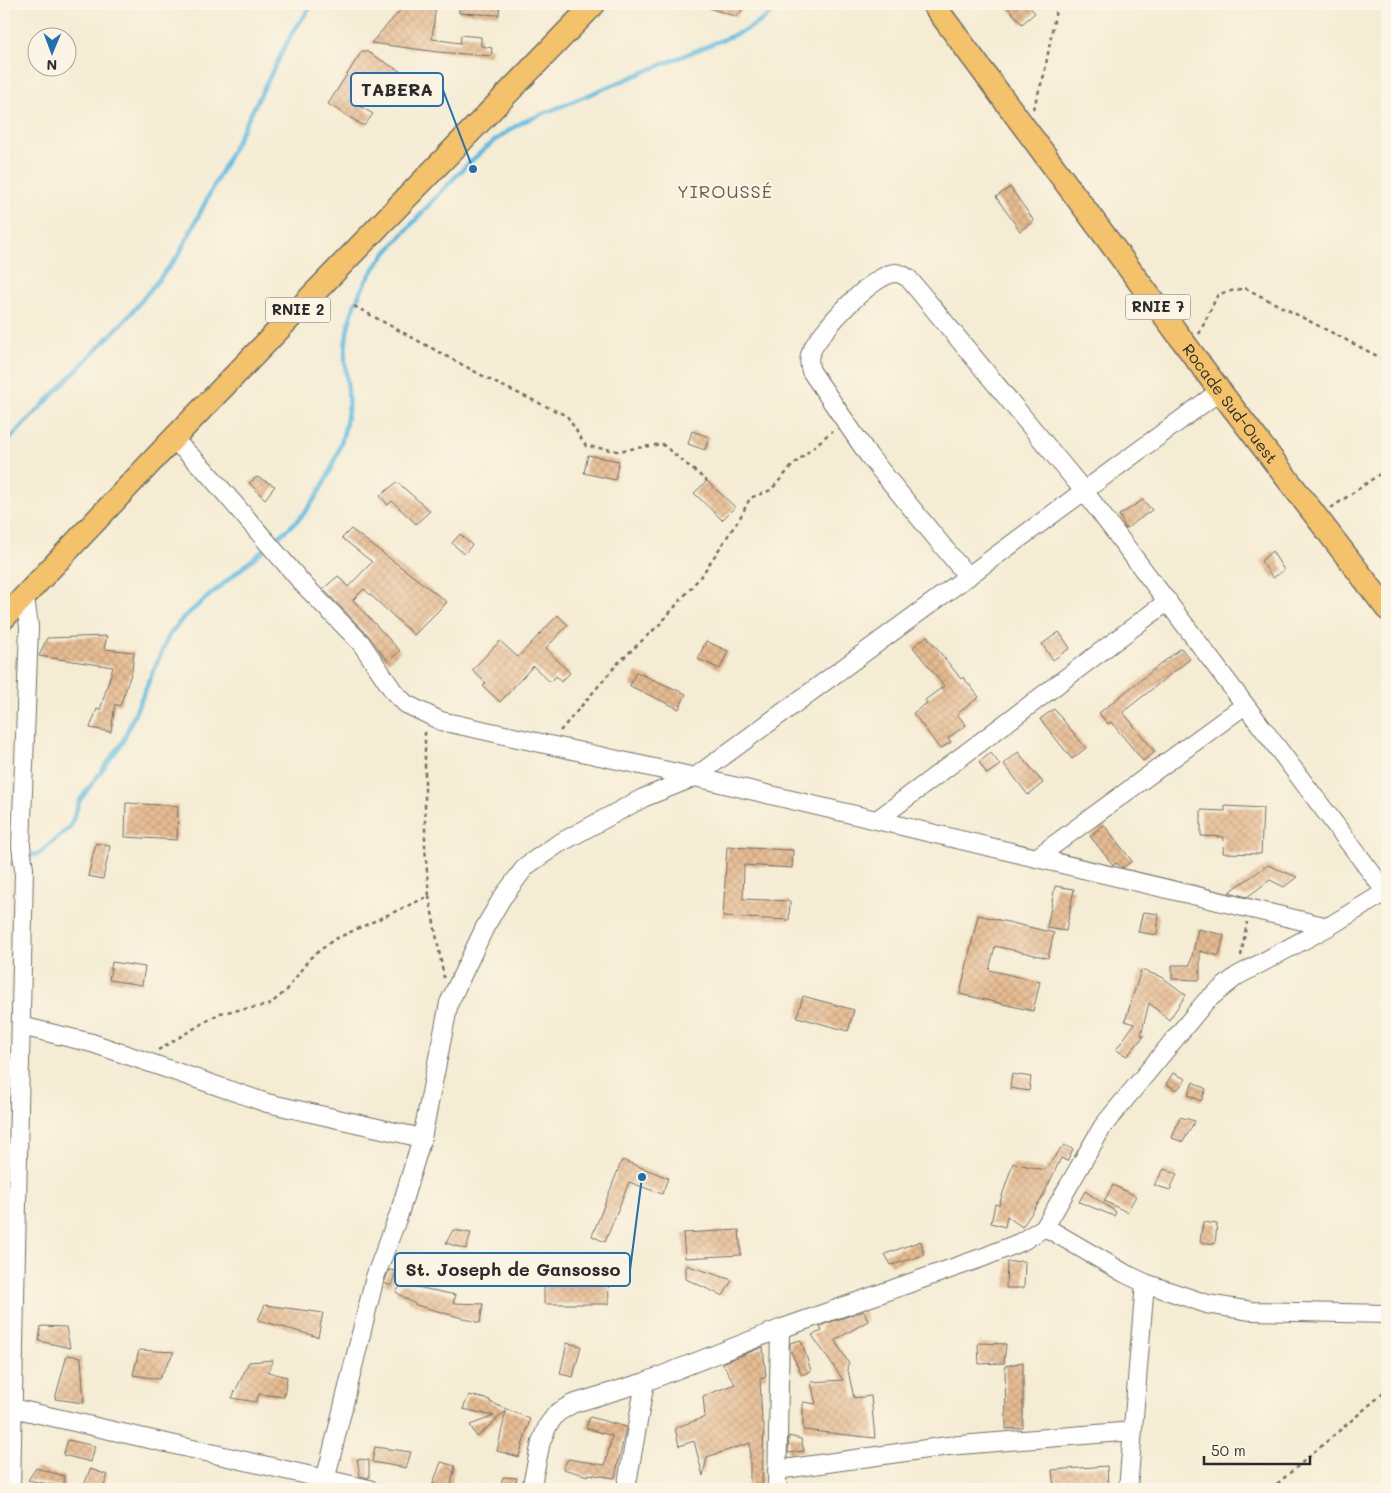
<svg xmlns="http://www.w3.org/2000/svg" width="1391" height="1493" font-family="Mali,sans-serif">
<defs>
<pattern id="building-cross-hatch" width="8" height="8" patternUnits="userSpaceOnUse" patternTransform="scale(1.25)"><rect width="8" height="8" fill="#e6bb91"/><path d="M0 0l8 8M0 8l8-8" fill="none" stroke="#c5a17d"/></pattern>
</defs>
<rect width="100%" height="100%" fill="#fcf5e5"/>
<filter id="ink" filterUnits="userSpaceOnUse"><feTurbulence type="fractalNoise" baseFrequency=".02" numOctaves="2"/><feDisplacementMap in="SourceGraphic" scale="10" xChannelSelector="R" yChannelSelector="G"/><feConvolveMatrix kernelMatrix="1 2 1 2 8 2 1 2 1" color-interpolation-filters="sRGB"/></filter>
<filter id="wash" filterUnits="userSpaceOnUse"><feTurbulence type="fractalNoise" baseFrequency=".0096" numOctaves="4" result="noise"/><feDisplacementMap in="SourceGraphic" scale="20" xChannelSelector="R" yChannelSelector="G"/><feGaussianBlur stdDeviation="1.12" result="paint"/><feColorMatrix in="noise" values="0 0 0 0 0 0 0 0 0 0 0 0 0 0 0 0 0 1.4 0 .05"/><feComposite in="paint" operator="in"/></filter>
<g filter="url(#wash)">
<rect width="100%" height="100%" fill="#f4ecd3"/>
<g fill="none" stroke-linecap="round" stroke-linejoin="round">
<!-- stream -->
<path stroke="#65bde2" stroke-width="4.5" d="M4,445L128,317L178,256L292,33L313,4
M272,542C282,534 292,526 301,517C325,489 344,447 348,410C350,394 346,377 345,361C344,320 360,284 386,253C426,210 472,150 523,122L746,30L761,21L783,4
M27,857L40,853L70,827L80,800L122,743L169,635L184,617L267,547
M4,867L18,860"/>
</g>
<g id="blocks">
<!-- building -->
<path fill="url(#building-cross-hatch)" d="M406,4H436L432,39L460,43L461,35L481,37V46L492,48L491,56L438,52L371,43Z
M459,4H500L499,15L459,13Z
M703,4H742V10L737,16L731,15L703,6Z
M1005,4H1027L1035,13L1022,24Z
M362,51H366L403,73L394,89L371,75L353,102L373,114L364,126L328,104Z
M1010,187L1034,221L1020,231L996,197Z
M692,431L709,437L705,450L688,444Z
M588,455L619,461L615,480L584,473Z
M257,477L275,486L265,499L249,483Z
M707,481L735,507L722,520L694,493Z
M397,482L430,511L416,524L392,501L388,505L380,496Z
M1143,500L1152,510L1126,529L1119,515Z
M351,529L447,602L414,635L364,589L353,600L400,651L388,662L369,636L323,589L338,576L348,587L372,562L342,538Z
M460,534L472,545L464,554L452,543Z
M1272,551L1284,570L1273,578L1261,561Z
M558,615L568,625L546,648L570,673L561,682L556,676L550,682L533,666L500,702L483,686L486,683L472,670L500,641L518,657Z
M1059,632L1070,648L1053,660L1042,644Z
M107,636L104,649L134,652L132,671L120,706L115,704L111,732L90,728L97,709L100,710L113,667L39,656L47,638Z
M927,636L961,679L963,677L979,697L957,714L966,725L948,738L951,742L940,749L913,713L927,703L925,700L944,686L913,647Z
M706,641L728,651L720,669L698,659Z
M1181,648L1190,659L1123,712L1155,752L1143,761L1111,722L1108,724L1099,713Z
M636,672L686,694L679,709L630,686Z
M1054,709L1086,748L1072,759L1040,719Z
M1018,752L1043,783L1028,795L1004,764Z
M991,753L1000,765L987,774L979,762Z
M126,803L178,806L177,840L125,837Z
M1225,806L1263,808L1261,854L1223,853L1224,837L1201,836V810L1225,811Z
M1104,825L1132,861L1123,868L1116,863L1113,865L1090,836Z
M96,843L110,846L103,879L88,876Z
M727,847L793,850L792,868L744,865L743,899L790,901L789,920L723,917Z
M1268,865L1297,877L1284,887L1270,880L1247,897L1229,892Z
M1055,886L1074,889L1066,931L1047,928Z
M1143,912L1159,914L1157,935L1138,932Z
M978,915L1054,933L1048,958L995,946L989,970L1040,982L1033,1011L960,994Z
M1198,929L1224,935L1219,956L1200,951V980L1172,979V965H1190Z
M112,962L145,967L142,985L109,980Z
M1141,970L1162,977L1186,995L1169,1020L1149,1003L1141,1035L1144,1036L1127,1056L1116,1050L1134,1024L1125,1021Z
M803,996L854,1010L848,1031L797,1017Z
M1173,1073L1186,1079L1177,1090L1166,1084Z
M1012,1074L1031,1077L1029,1091L1010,1088Z
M1193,1082L1206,1089L1201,1101L1188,1095Z
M1180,1117L1195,1121L1183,1142L1172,1138Z
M1064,1145L1073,1149L1067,1161L1061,1158L1042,1198L1022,1227L1007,1216L1005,1227L991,1223L995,1204L999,1205L1013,1163L1044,1170Z
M622,1160L668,1178L662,1194L629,1182L605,1242L592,1236Z
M1164,1169L1177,1174L1170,1190L1154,1185Z
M1113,1185L1136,1196L1127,1212L1104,1201Z
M1085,1191L1116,1212L1114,1216L1079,1202Z
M1203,1222L1217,1224L1215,1244L1200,1242Z
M453,1230L471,1233L466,1249L446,1243Z
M739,1230L741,1255L685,1258L683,1233Z
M921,1241L924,1255L891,1265L885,1254Z
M1025,1261L1024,1288H1006L1007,1262Z
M686,1265L732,1280L723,1296L686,1279Z
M544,1268H608L609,1304H544Z
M389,1270L396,1271L391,1286L384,1283Z
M402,1284L456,1295L453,1303L483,1304L480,1323L416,1305L396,1292Z
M265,1305L323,1313L318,1337L258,1320Z
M864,1311L868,1321L835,1340L849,1364L847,1366L854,1398L871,1396L875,1438L803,1430V1402L816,1404L811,1382L843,1380L812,1335L822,1331L820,1327L825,1324Z
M41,1326L66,1327L70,1348L39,1341Z
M801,1340L811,1371L802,1375L790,1350V1343Z
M567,1343L581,1346L573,1377L560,1374Z
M978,1343L1006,1344L1004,1363L979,1364Z
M763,1347L766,1377L760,1379L762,1423H764L762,1487L750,1488V1443L707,1457L703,1476L694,1441L679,1446L675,1428L705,1417L703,1396L735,1384L722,1363Z
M139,1350L174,1352L159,1379L133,1375Z
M67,1355L81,1357L84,1403L55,1399Z
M273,1360L268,1372L287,1377L284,1397L259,1394L256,1402L232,1398L249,1362Z
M1023,1362V1428L1006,1429L1005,1366Z
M469,1395L490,1400V1402L530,1419L519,1457L497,1451L506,1411L477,1437L470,1425L494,1416L463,1409Z
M590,1417L626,1427L615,1478L588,1474V1476L563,1469L568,1459L605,1465L612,1436L586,1428Z
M789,1436L801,1439L804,1451L788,1453Z
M68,1440L95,1446L91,1462L63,1455Z
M375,1447L411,1452L406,1468L372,1462Z
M357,1459L369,1460V1478L360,1476Z
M441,1462L455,1466L450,1489H431Z
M1107,1466L1108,1484L1054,1488L1052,1470Z
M36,1468L64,1476V1487L28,1480Z
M90,1469L108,1475L103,1489H83Z
M503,1477L517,1478L514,1489H499Z"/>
</g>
</g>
<g filter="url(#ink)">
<use href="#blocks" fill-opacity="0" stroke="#716f66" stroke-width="1"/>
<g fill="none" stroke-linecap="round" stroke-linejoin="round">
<defs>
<path id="minor" d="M173,439L205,470L304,585L361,643L394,692L406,704L441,721L695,777L1328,927
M968,577L869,456L811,371C809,364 808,358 811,352C819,332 873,274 895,273C901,273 905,276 909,279L1084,491L1386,892
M877,820L1168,601
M1036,858L1245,705
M21,1026L92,1043L267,1103L422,1138
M1045,1227L1124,1273L1145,1283L1207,1304L1251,1311L1387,1314
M4,1406L369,1489
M777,1470L948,1446L1133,1431
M11,1489L24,869L21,846L29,627L25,597
M323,1489L375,1277L399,1214L422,1138L449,1003L485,927L502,898L526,866L558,844L643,798L695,777L1220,391
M531,1489L541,1442L548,1425L557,1413L572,1404L645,1382L780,1329L984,1257L1021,1242L1045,1227L1103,1126L1206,1001L1237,976L1328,927L1387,891
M626,1489L645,1382
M777,1489L780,1329
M1128,1489L1145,1283"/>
<g id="major">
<path id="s1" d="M933,4L1220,391L1387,609"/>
<path d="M4,618L173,439L594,4"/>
</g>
</defs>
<!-- minor casing -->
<use href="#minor" stroke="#716f66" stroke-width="20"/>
<!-- major casing -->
<use href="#major" stroke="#716f66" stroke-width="25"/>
<!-- path -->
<path stroke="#716f66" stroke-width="2.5" stroke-dasharray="4 4" stroke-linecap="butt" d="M1033,109L1044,75L1057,4
M354,306L496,383L567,416L586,446L618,451L662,444L707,481
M1199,334L1218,294L1245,288L1387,361
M1331,508L1387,469
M560,731L619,662L661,623L702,575L741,516L750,498L771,490L793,465L832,431
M429,896L444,978
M1241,956L1247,922
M158,1050L220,1013L269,1005L287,990L309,959L333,940L429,896L425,847V731
M1271,1489L1387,1390"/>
<!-- minor -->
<use href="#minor" stroke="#fff" stroke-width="18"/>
<!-- major -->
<use href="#major" stroke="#f3c26a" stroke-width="22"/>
</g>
</g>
<g text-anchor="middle" stroke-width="4.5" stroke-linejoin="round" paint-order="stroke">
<!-- shield labels -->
<g fill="#fcf5e5" stroke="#6a6863" stroke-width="1">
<rect x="1125.5" y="294.5" width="65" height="25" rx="4"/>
<rect x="265.5" y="297.5" width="65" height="25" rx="4"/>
</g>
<g font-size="15" font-weight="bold" fill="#2b2b2b">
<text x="1158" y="312">RNIE 7</text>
<text x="298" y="315">RNIE 2</text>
</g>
<!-- street labels -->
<g font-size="16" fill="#2b2b2b" stroke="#fcf5e5">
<text dy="6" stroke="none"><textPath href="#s1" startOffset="498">Rocade Sud-Ouest</textPath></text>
</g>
<!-- neighbourhood labels -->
<g font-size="18" letter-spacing="1" fill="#6c5d4f" stroke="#fcf5e5">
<text x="725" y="198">YIROUSSÉ</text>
</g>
</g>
<!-- callouts -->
<path fill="none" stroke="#1f6fb2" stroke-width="2" d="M473 169L443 90M642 1177L630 1270"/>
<g fill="#1f6fb2" stroke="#fcf5e5" stroke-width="2">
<circle cx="473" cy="169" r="5"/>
<circle cx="642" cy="1177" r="5"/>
</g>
<g fill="#fcf5e5" stroke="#1f6fb2" stroke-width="2">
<rect x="351" y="73" width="92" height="33" rx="5"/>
<rect x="395" y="1253" width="235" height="33" rx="5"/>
</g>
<g font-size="18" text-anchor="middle" font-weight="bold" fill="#2b2b2b">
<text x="397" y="96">TABERA</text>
<text x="513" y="1276">St. Joseph de Gansosso</text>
</g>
<!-- margin -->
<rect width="1391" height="1493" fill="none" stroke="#fcf5e5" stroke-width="20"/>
<!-- north arrow -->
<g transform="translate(52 52) rotate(181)"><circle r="24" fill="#fcf5e5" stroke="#a8a49b"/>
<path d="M0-4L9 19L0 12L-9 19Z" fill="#1f6fb2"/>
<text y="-8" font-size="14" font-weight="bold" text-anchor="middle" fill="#2b2b2b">N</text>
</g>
<!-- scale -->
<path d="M1204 1456v8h106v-8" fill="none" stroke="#2b2b2b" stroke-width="2.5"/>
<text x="1211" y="1456" font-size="15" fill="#2b2b2b" stroke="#fcf5e5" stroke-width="4" paint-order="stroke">50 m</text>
</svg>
